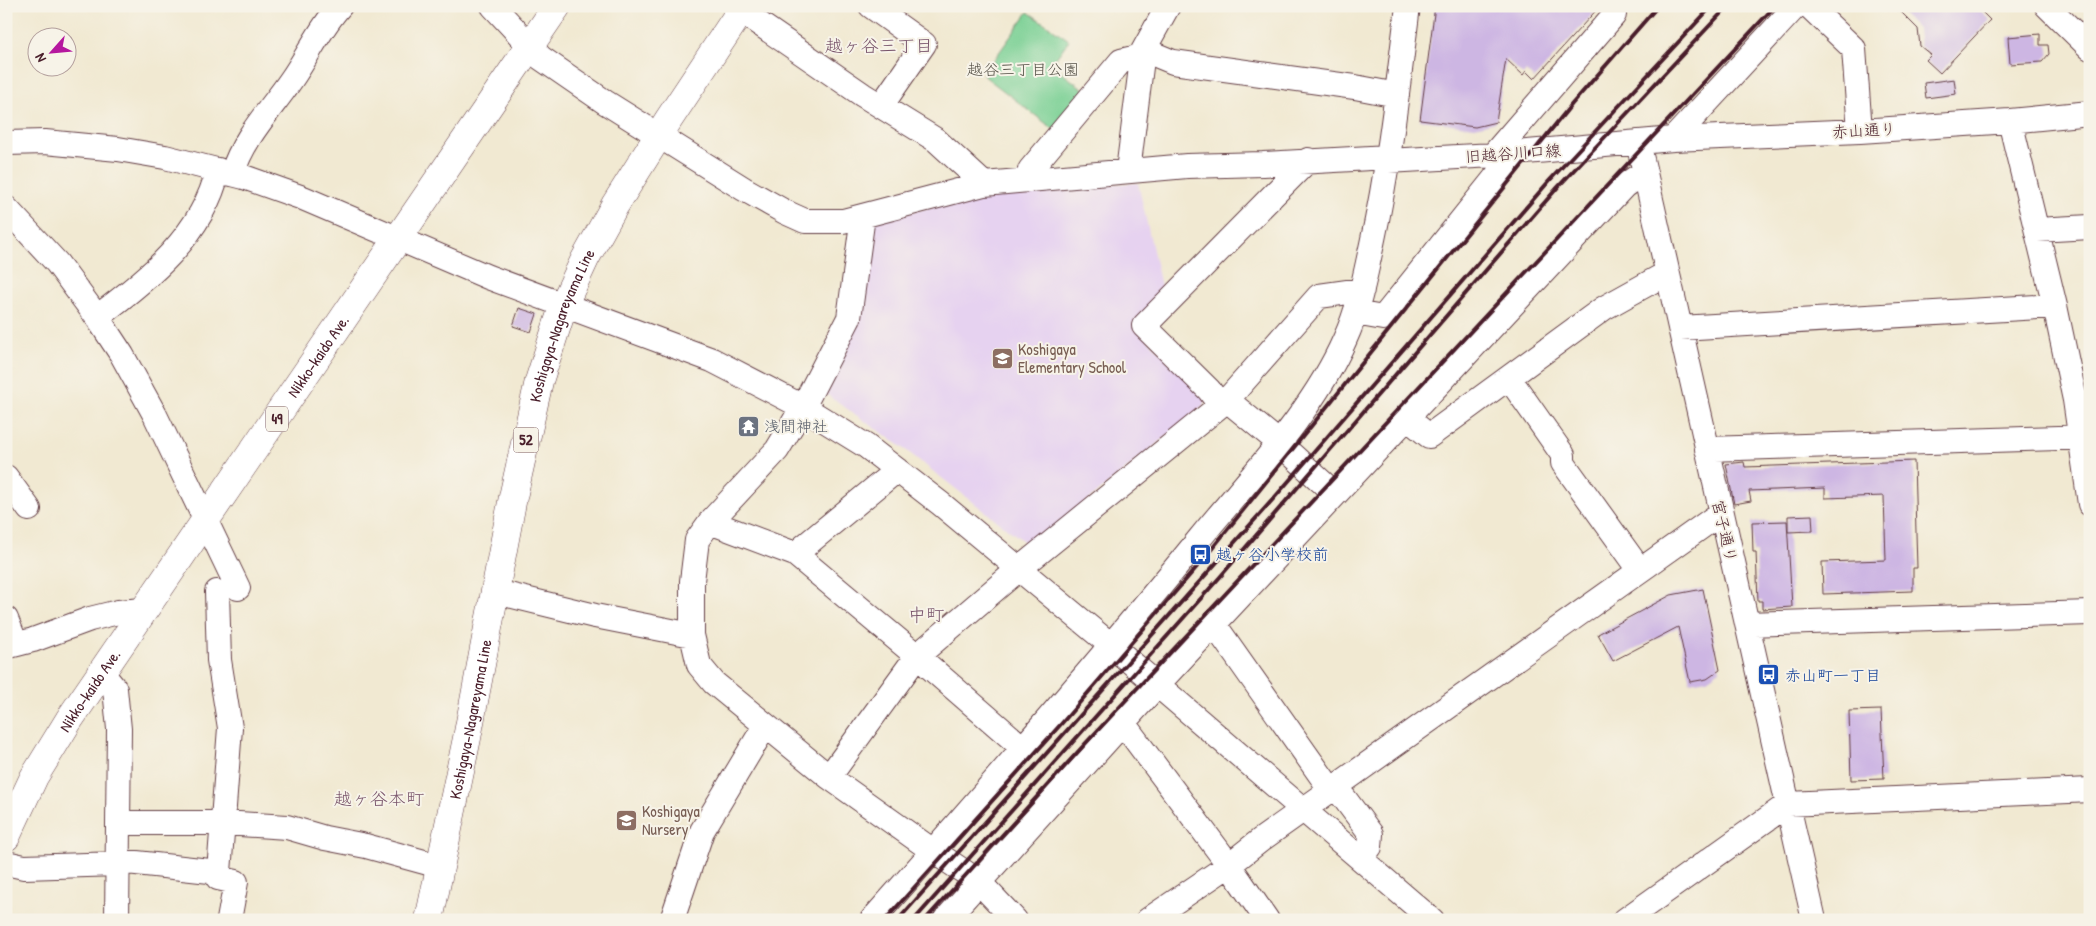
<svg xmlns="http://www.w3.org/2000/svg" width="2096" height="926" font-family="'Patrick Hand','Klee One',sans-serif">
<rect width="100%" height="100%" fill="#f7f3e8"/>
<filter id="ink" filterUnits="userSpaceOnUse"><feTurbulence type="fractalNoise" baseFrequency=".02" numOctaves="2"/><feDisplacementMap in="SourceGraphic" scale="10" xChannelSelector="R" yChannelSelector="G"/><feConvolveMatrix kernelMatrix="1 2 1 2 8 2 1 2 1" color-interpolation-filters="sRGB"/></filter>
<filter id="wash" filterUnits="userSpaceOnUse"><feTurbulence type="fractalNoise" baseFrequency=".0096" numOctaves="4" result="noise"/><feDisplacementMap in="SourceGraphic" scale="20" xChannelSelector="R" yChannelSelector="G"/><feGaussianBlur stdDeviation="1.12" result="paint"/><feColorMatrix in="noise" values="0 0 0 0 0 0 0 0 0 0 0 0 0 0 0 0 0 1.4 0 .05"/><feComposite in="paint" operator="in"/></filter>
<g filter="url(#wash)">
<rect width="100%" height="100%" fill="#f1e9d2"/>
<!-- built -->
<path fill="#e6d2f0" d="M1138,183L1163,295L1135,327L1206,396L1203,406L1031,547L898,444L820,390L870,222L965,199L1040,187Z"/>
<!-- green -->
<path fill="#7ad094" stroke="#627860" d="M1028,12L1069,40L1051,65L1089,93L1057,132L983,75Z"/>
<g id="blocks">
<!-- building -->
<path fill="#cdb6e3" d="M1435,6H1600L1534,79L1526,71L1523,75L1506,59L1496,122L1475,127L1420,120Z
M1895,6H1976L1990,20L1940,73L1926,60L1931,55L1920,46L1918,29Z
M2040,34V45H2048L2049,54L2042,62L2010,64L2008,37Z
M1954,79L1956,94L1926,98L1924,83Z
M519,308L537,314L531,332L513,326Z
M1914,461L1917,568H1913V591L1823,594L1822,562L1886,560L1884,496L1825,498V488L1749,491L1751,501L1734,504L1726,464L1744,462L1745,467Z
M1812,515L1813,531L1788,532V516Z
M1787,521L1792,607L1762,609V601H1758L1756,552H1753L1752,522Z
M1703,589L1720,670L1707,679L1690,682L1678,627L1613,661L1598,634L1671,595Z
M1881,710L1884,779L1851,780L1849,711Z"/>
</g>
</g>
<g filter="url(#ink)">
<use href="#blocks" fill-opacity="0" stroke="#633d44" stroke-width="1"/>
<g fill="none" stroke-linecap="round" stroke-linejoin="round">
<defs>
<path id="minor" d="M493,6L541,58L605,102L744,189L785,212L805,221H843L984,184L1187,166L1263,164L1388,157
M871,6L924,44L881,106
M1809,6L1854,49L1860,131
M2047,6L2090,48
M741,11L863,95L936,140L984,184
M1144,50L1173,62L1355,87L1397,95
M2010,121L2055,306L2075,400L2090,504
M1673,139L1796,6
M1638,142L1814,920
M6,143L45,142L118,149L165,157L244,177L303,198L488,277L712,360L803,407L866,446L941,504L1112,646L1432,920
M1493,155L1614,15
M1388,161L1493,155L1673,139L1860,131L2010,121L2090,113
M1128,171L1143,51L1168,6
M232,174C244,136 269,112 291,80C308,56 320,28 340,6
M1032,179L1030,170L1121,61L1142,56
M6,208L57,263L97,317L122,355L155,415L238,588
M863,216L849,318L803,407L777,450L710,522L697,540L692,581V635L699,665L714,683L829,777L933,851L978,881L1015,920
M2037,230L2090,227
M1355,313L1383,318L1515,153
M97,317C148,279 203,235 218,170
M1680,328L2055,306
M1509,378L1563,455V463L1640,570
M1227,400L1278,442L1335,494
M1220,405L1209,390L1144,326L1308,160
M1407,418L1429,436L1604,308L1667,273
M1707,449L2090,437
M6,477L29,509
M710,522L795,554L917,656L1024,749
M795,554L897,470
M496,592L595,616L692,635
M6,619L16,644
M1214,624L1331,790
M1747,624L2090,613
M6,647L33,640L90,619L118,612L144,610
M102,673L115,689L119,729L117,920
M1123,723L1229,865L1267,920
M829,777L917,656L1019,569L1227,400L1319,296L1362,290
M1336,787L1371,834L1370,847L1361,857
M119,823H224L287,827L325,838L366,846L439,866
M118,861L219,872L230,728L219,660L217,592
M6,863L24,867L118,864
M219,872L218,878L236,882L229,920
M672,920L702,831L765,726
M872,920C984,794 1094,668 1200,538C1250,477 1313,412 1345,339C1359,309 1365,276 1372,244C1389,166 1398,86 1408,6
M945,920L1157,685L1624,186L1644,172
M1148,920L1229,865L1262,839L1721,513
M1625,920L1788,804L2090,790"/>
<g id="major">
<path id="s1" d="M6,837L34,777L69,720L557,6"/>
<path id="s2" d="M429,920L467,738L513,497L539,381L564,304L585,259L615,205L669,119L744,6"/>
</g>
</defs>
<!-- minor casing -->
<use href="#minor" stroke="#633d44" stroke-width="26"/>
<!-- major casing -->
<use href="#major" stroke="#633d44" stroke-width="29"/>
<!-- minor -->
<use href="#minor" stroke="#fff" stroke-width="24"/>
<!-- major -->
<use href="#major" stroke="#fff" stroke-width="28"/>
<!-- rail -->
<path stroke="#4a1f2b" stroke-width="4" d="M885,920L1062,723L1202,561L1572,104L1658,6
M898,920L1275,497L1550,180L1712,6
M914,920L1220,577L1558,187L1728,6
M925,920L1085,744L1775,6"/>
</g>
</g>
<!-- icons -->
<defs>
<symbol id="school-square" viewBox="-11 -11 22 22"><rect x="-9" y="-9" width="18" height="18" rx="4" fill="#8d6e63" stroke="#f7f3e8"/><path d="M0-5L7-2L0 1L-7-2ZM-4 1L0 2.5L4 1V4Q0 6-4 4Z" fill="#fff"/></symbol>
<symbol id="temple-square" viewBox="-11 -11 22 22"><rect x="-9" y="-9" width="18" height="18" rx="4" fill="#6b7280" stroke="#f7f3e8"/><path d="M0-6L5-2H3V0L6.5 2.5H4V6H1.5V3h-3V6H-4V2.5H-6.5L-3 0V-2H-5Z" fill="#fff"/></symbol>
<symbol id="bus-square" viewBox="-11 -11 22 22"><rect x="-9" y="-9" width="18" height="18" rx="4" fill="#1a4fb4" stroke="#f7f3e8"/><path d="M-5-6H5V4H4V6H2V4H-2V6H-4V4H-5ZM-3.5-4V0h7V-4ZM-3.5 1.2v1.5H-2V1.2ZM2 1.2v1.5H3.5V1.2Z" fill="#fff"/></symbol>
</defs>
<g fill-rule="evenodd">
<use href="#school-square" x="990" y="346" width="25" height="25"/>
<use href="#temple-square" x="736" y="414" width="25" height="25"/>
<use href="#bus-square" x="1188" y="542" width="25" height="25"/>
<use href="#bus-square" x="1756" y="662" width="25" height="25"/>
<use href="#school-square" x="614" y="808" width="25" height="25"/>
</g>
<g text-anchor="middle" stroke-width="4" stroke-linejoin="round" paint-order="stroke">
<!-- shield labels -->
<g fill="#f7f3e8" stroke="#7e5f64" stroke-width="1">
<rect x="266" y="406.5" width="22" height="25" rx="4"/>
<rect x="513.5" y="427.5" width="25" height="25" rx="4"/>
</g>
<g font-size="15" font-weight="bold" fill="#4a1f2b">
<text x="277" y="424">49</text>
<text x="526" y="445">52</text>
</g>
<!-- park labels -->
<g font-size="16" fill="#58544a" stroke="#f7f3e8">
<text x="1023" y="75">越谷三丁目公園</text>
</g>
<!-- street labels -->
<g font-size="16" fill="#4a1f2b" stroke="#f7f3e8">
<text transform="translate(1864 130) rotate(-3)" y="6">赤山通り</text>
<text transform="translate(1513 153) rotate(-4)" y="6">旧越谷川口線</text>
<text dy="6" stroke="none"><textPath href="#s2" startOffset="610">Koshigaya-Nagareyama Line</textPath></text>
<text dy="6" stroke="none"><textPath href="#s1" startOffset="574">Nikko-kaido Ave.</textPath></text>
<text transform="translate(1725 531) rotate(77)" y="6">宮子通り</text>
<text dy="6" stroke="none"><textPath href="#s1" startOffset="169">Nikko-kaido Ave.</textPath></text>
<text dy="6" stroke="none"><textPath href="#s2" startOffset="205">Koshigaya-Nagareyama Line</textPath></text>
</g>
<!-- education labels -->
<g font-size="16" fill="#785e54" stroke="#f7f3e8" text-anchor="start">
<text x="1018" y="355">Koshigaya<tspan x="1018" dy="18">Elementary School</tspan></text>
<text x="642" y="817">Koshigaya<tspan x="642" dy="18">Nursery</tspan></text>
</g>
<!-- worship labels -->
<g font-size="16" fill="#5b616d" stroke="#f7f3e8" text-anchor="start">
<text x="764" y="432">浅間神社</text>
</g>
<!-- transit labels -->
<g font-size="16" fill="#164399" stroke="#f7f3e8" text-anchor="start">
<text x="1216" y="560">越ヶ谷小学校前</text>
<text x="1785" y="681">赤山町一丁目</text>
</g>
<!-- neighbourhood labels -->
<g font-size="18" fill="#78546b" stroke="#f7f3e8">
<text x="879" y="52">越ヶ谷三丁目</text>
<text x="926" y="621">中町</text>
<text x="379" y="805">越ヶ谷本町</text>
</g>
</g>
<!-- margin -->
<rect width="2096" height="926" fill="none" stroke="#f7f3e8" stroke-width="25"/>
<!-- north arrow -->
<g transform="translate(52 52) rotate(243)"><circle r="24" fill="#f7f3e8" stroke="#b29e9c"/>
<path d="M0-4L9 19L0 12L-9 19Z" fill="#b5179e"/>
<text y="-8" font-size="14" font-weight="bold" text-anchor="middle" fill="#4a1f2b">N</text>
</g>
</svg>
